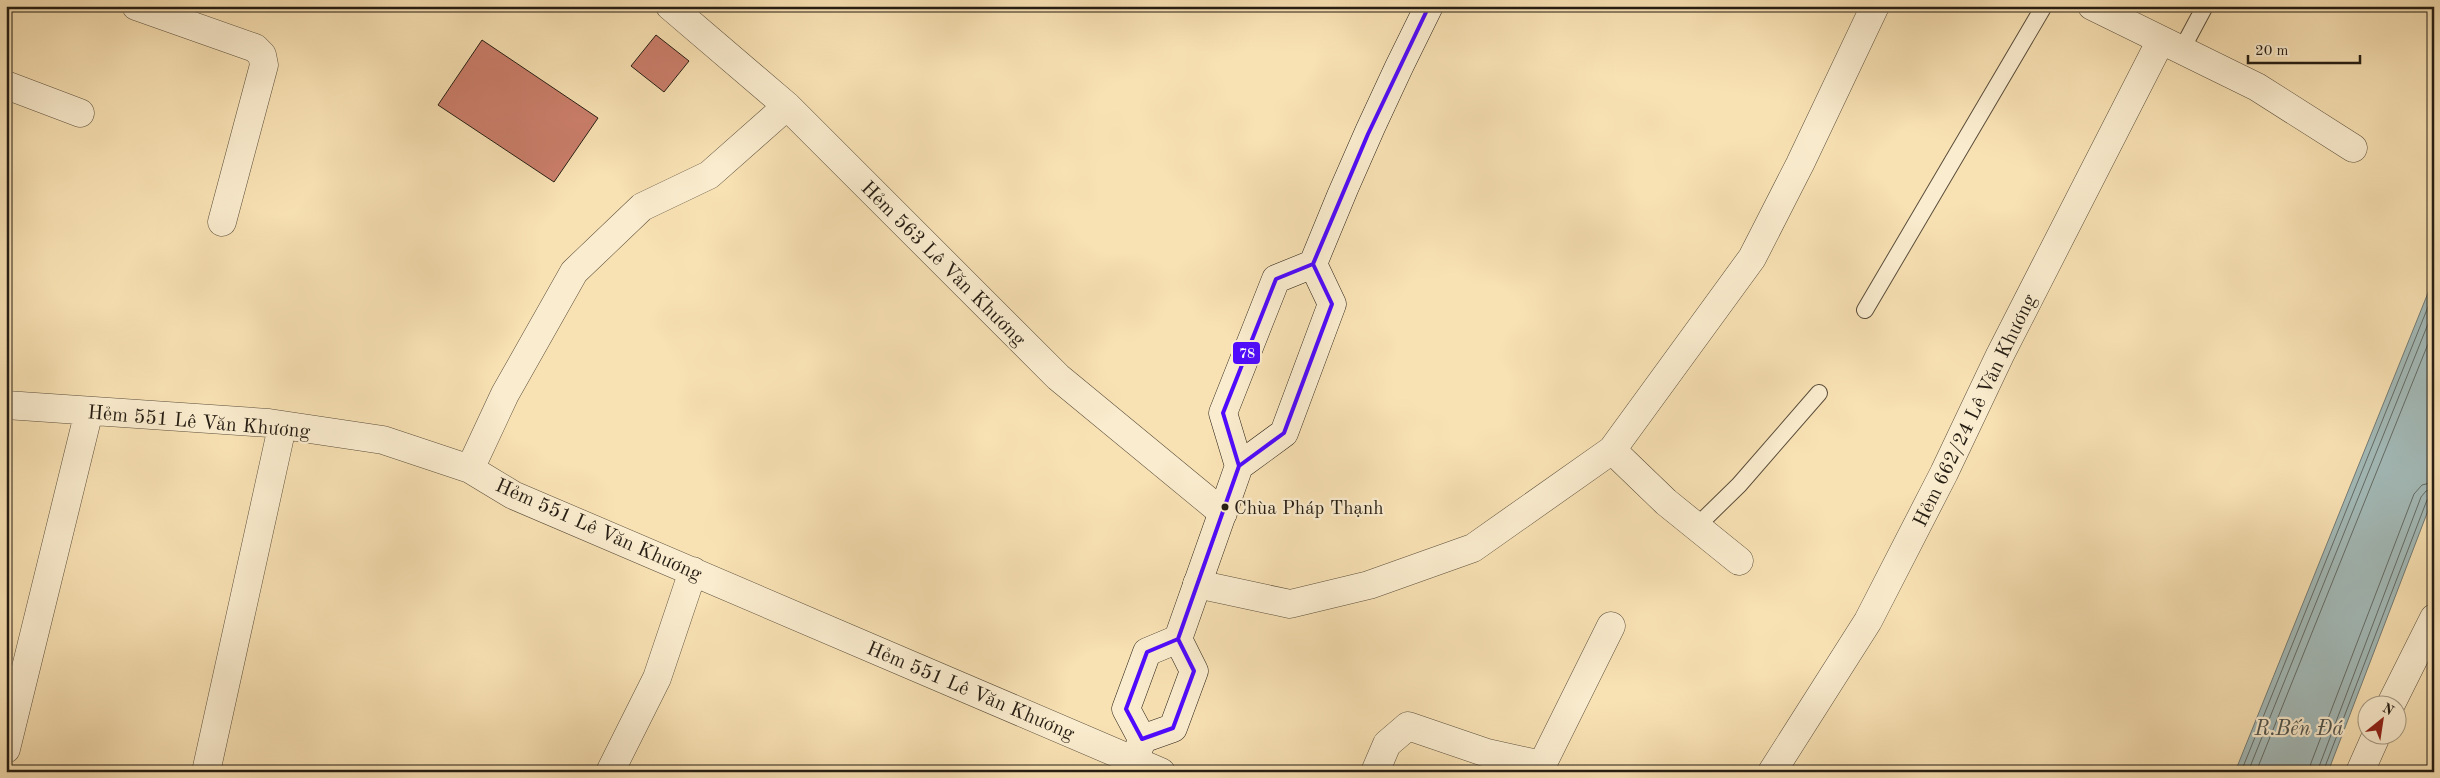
<svg xmlns="http://www.w3.org/2000/svg" width="2440" height="778" font-family="'Old Standard TT',serif">
<rect width="100%" height="100%" fill="#f8e1b3"/>
<filter id="stains"><feTurbulence type="fractalNoise" baseFrequency=".004" numOctaves="4"/><feColorMatrix values="0 0 0 0 .2 0 0 0 0 .09 0 0 0 0 .02 0 0 0 .5 -.17"/></filter>
<radialGradient id="worn" r=".72"><stop offset=".6" stop-color="#630" stop-opacity="0"/><stop offset="1" stop-color="#630" stop-opacity=".3"/></radialGradient>
<!-- water -->
<path fill="#a3bab8" stroke="#717b76" d="M2434,278V495L2328,772H2235Z"/>
<g fill="none" stroke-linecap="round" stroke-linejoin="round">
<!-- shore -->
<path stroke="#646c66" stroke-width="1" d="M2241,772L2434,292
M2248,772L2434,309
M2256,772L2434,329
M2309,772L2311,763L2414,494L2422,485L2434,482
M2317,772L2421,497L2426,491L2434,489
M2323,772L2427,500L2434,496"/>
</g>
<!-- building -->
<path fill="#cb7e6b" stroke="#251d13" d="M656,35L689,61L664,92L631,66Z
M482,40L598,118L554,182L438,105Z"/>
<g fill="none" stroke-linecap="round" stroke-linejoin="round">
<defs>
<path id="lane" d="M2182,49L2205,6
M1865,310L2044,6
M1697,526L1739,485L1819,393"/>
<path id="street" d="M136,6L255,48L262,55L264,65L222,222
M670,6L787,106L1058,377L1223,513
M2092,6L2257,87L2353,148
M6,85L80,113
M6,405L269,423L383,440L470,469L513,495L1161,772
M1612,450L1752,258L1800,164L1875,6
M470,469L505,394L574,272L642,207L709,175L787,106
M1197,584L1290,604L1369,585L1473,548L1612,450L1666,502L1739,561
M2390,706L2434,618
M6,749L89,411
M206,772L282,427
M610,772L657,678L693,571
M1375,772L1387,744L1408,726L1487,753L1542,765L1611,626
M1772,772L1868,621L1944,473L2000,355L2161,40
M2360,772L2376,736"/>
<path id="secondary" d="M1239,466L1223,413L1276,279L1313,264
M1142,739L1173,728L1194,671L1178,639L1239,466L1284,433L1332,304L1313,264C1348,176 1386,91 1429,6
M1142,739L1126,709L1147,652L1178,639
M1131,772L1142,739"/>
</defs>
<!-- lane casing -->
<use href="#lane" stroke="#5a4e3b" stroke-width="18"/>
<!-- street casing -->
<use href="#street" stroke="#5a4e3b" stroke-width="29"/>
<!-- secondary casing -->
<use href="#secondary" stroke="#251d13" stroke-width="29"/>
<!-- lane -->
<use href="#lane" stroke="#faecce" stroke-width="16"/>
<!-- street -->
<use href="#street" stroke="#faecce" stroke-width="28"/>
<!-- secondary -->
<use href="#secondary" stroke="#faecce" stroke-width="28"/>
<defs>
<path id="bus-1" d="M1239,466L1223,413L1276,279L1313,264
M1142,739L1173,728L1194,671L1178,639L1239,466L1284,433L1332,304L1313,264L1368,134L1429,6
M1142,739L1126,709L1147,652L1178,639"/>
</defs>
<!-- bus-1 casing -->
<use href="#bus-1" stroke="#faecce" stroke-width="8"/>
<!-- bus-1 -->
<use href="#bus-1" stroke="#4f0aff" stroke-width="4"/>
</g>
<!-- markers -->
<circle fill="#251d13" stroke="#faecce" stroke-width="2" cx="1225" cy="507" r="4.5"/>
<g text-anchor="middle" stroke-width="4.5" stroke-linejoin="round" paint-order="stroke">
<!-- bus labels -->
<g font-size="19" fill="#251d13" stroke="#faecce" text-anchor="start">
<text x="1234" y="514">Chùa Pháp Thạnh</text>
</g>
<!-- street labels -->
<g font-size="20" fill="#251d13" stroke="#faecce">
<text transform="translate(944 263) rotate(45)" y="7">Hẻm 563 Lê Văn Khương</text>
<text transform="translate(1974 410) rotate(-64)" y="7">Hẻm 662/24 Lê Văn Khương</text>
<text transform="translate(199 421) rotate(5)" y="7">Hẻm 551 Lê Văn Khương</text>
<text transform="translate(599 529) rotate(24)" y="7">Hẻm 551 Lê Văn Khương</text>
<text transform="translate(971 690) rotate(23)" y="7">Hẻm 551 Lê Văn Khương</text>
</g>
<!-- water labels -->
<g font-size="21" font-style="italic" fill="#51544d" stroke="#faecce">
<text x="2299" y="735">R.Bến Đá</text>
</g>
</g>
<rect stroke="#faecce" stroke-width="2" x="1232" y="341" width="29" height="24" rx="5" fill="#4f0aff"/>
<g font-size="14" text-anchor="middle" font-weight="bold" fill="#fff">
<text x="1247" y="358">78</text>
</g>
<!-- margin -->
<rect width="2440" height="778" fill="none" stroke="#f8e1b3" stroke-width="25"/>
<rect x="8" y="8" width="2425" height="763" fill="none" stroke="#251d13" stroke-width="2.5"/>
<rect x="12" y="12" width="2415" height="753" fill="none" stroke="#251d13"/>
<!-- north arrow -->
<g transform="translate(2382 720) rotate(30)"><circle r="24" fill="#faecce" stroke="#a59983"/>
<path d="M0-4L9 19L0 12L-9 19Z" fill="#8f2418"/>
<text y="-8" font-size="14" font-weight="bold" text-anchor="middle" fill="#251d13">N</text>
</g>
<!-- scale -->
<path d="M2248 55v8h112v-8" fill="none" stroke="#251d13" stroke-width="2.5"/>
<text x="2255" y="55" font-size="15" fill="#251d13" stroke="#faecce" stroke-width="4" paint-order="stroke">20 m</text>
<rect width="100%" height="100%" filter="url(#stains)"/>
<rect width="100%" height="100%" fill="url(#worn)"/>
</svg>
